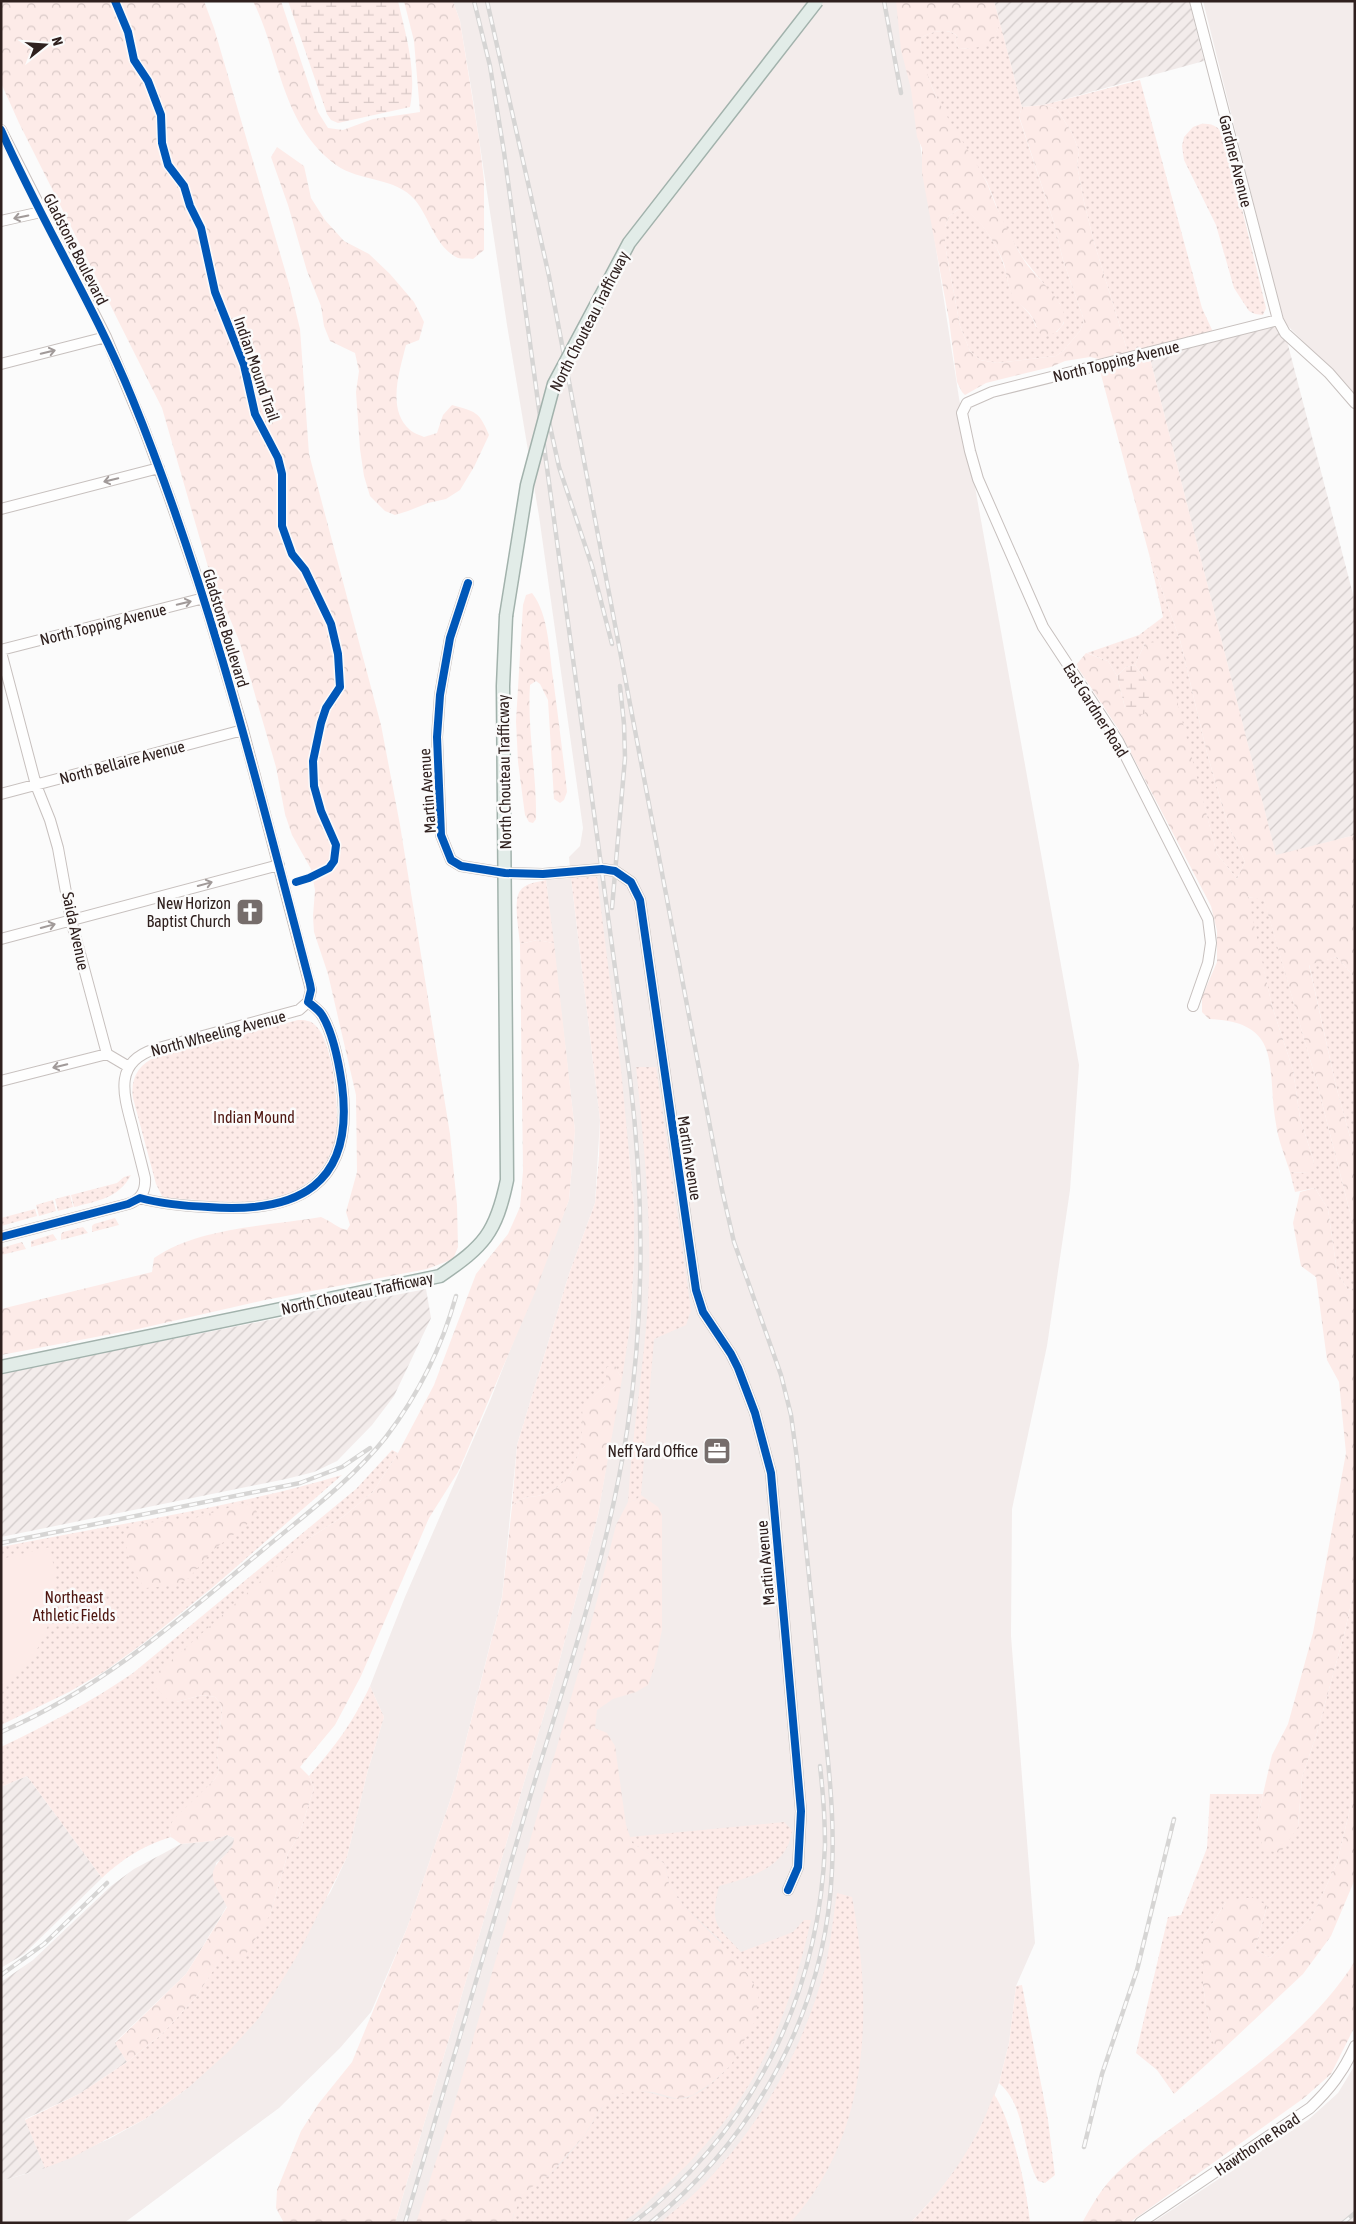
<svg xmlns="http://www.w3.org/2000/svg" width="1356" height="2224" font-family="'Asap Condensed',sans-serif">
<defs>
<pattern id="industrial-furrows" width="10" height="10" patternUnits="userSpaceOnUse" patternTransform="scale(1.25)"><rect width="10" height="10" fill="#f3eceb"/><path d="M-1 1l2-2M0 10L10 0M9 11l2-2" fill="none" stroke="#d1cac9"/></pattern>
<pattern id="green-dots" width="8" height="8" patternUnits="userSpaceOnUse" patternTransform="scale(1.25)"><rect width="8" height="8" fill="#fdebe8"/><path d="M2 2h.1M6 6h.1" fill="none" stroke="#d9c9c7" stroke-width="1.8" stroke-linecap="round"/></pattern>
<pattern id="forest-crowns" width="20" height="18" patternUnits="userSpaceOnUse" patternTransform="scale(1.25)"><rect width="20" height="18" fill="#fdebe8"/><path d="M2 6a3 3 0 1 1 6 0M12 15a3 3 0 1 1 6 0" fill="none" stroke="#d9c9c7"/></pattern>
<pattern id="wetland-marsh" width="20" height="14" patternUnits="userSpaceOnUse" patternTransform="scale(1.25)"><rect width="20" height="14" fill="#fdebe8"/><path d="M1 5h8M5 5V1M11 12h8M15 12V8" fill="none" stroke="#d9c9c7"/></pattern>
</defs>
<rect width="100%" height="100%" fill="#fbfbfb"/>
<!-- built -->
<path fill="#f3eceb" d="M453,1H898L959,398L1079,1065L1070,1190L1047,1346L1012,1509L1011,1636L1035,1943L1016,1986L1009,2043L999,2083L988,2113L962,2162L937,2194L910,2223H395L557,1670L598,1515L630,1326L634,1262V1206L629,1153L571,878L600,1120L595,1203L569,1274L517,1445L502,1597L453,1792L407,1928L371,2012L340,2048L279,2108L124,2223H1V2181L29,2173L109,2139L145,2119L188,2088L330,1893L347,1857L368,1770L384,1717L370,1686L405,1597L490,1401L569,1200L575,1131L546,880L571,878L569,857L580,846L583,828L539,516L507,325L473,99L460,21Z
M1203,1H1355V394L1285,323L1279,305Z
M1355,2065V2223H1152L1308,2120L1338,2093Z"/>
<!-- industrial -->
<path fill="url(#industrial-furrows)" d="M994,1H1189L1204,61L1043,105L1022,107Z
M1277,326L1287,341L1355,602V835L1276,856L1150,358Z
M426,1289L431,1318L394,1396L372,1425L337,1461L314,1472L286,1479L1,1537V1373Z
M27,1776L102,1878L24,1954L1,1968V1787Z
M227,1835L234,1838V1843L228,1853L216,1863L214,1880L227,1906L186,1974L115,2042L127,2062L79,2094L25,2119L45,2168L1,2181V1982L33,1960L111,1886L134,1869L181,1844L213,1841Z"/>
<!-- green -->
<path fill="url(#green-dots)" d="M1000,23L1022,107L1019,117L1054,223L1063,260L1084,320L1080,331L1063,351L1056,356L997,363L980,360L970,351L960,326L945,245V227L949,216L959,209H964C982,219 998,247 1004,266C1007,273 1007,282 1010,289C1016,304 1032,311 1036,327L1057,332L1064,323L1060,304L1023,258L1005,228L987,182L943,112L922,64L920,39C929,31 950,27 958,37L955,41L959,49C972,49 986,46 995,34C997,31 998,27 1000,23Z
M1140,80L1202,308L1213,332L1128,353L1094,242L1084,202L1077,165L1079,151L1072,133L1057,109L1043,105Z
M1201,124C1213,123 1220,127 1225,139L1266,308L1263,315L1255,314L1249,311L1234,288L1216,225L1184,160L1182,146L1184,137L1193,127Z
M1149,554L1180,640L1207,753L1227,822L1245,862L1237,879L1217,854L1201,794L1145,643L1135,665L1126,667L1117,676L1108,661L1087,653L1139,635L1163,617Z
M597,877L621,1069L634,1206V1262L630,1326L622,1379L615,1367L605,1386L583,1406C584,1438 580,1479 547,1493C531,1500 529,1492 512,1506L517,1445L569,1274L595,1203L599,1156L600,1120L571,878Z
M546,880L554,943L537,940L520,944C519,932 513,900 520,891C525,883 538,882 546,880Z
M1247,897L1264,899L1318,1087L1355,1232V1288L1348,1290L1337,1272L1328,1209L1315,1188L1295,1192L1290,1172L1308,1173L1314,1162L1300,1118L1293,1070L1272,1006Z
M1337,957L1355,978V1155L1336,1086L1309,964Z
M298,1020C304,1020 310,1020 315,1025C334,1041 341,1118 335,1142C328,1165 311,1185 288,1194C250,1207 207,1200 167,1198L162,1196L156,1184L133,1098C130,1078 139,1064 156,1057Z
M636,1067H656L691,1310L686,1325L654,1339L641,1495L636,1500L628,1502C632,1427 647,1353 649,1279C651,1208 643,1137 636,1067Z
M131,1175C119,1198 97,1201 74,1207L71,1195L117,1183L124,1177Z
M70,1195L73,1207L58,1211L55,1199Z
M53,1200L56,1211L39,1216L36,1205Z
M35,1209L37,1216L1,1226V1218Z
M115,1218L119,1225L92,1232V1226L94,1224Z
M83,1227L88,1233L61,1240V1234L63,1232Z
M53,1234L57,1240L31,1247V1241Z
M22,1242L26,1249L1,1255V1248Z
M392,1450L398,1453L373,1492L344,1516L308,1539L261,1582L176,1702L202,1695L215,1697L221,1704L222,1713L217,1752L219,1772L215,1779L169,1829L171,1837C142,1846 124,1858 102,1878L27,1776L1,1787V1747C47,1725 91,1702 133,1673L356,1489Z
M342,1475L213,1587L145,1642L105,1671L69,1692L1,1725V1547C115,1524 231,1508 342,1475Z
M1355,1585V1788L1337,1863L1312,1917L1270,1958L1255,1949L1267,1906L1226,1902L1203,1938V1985L1211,2037L1219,2053L1174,2094L1157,2070L1136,2053L1168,1917L1181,1915L1207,1848L1210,1794H1263L1257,1822L1298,1827L1302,1777L1317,1733L1345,1631Z
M370,1686L384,1717L368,1770L347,1857L297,1956L259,2018L229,2051L188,2088L145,2119L71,2158L45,2168L25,2120L79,2094L127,2062L162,2034L195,1998L225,1952L270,1915L288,1853L299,1835L314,1788L309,1776C336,1745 352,1724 370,1686Z
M784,1822L792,1830C788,1867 750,1878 719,1886C710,1925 715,1924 741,1952L793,1932L804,1920H811C787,2028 748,2110 666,2185C652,2197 638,2214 622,2222C613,2224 528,2223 512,2223C513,2213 519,2199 525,2191C532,2184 543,2180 550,2174C562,2163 574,2149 584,2136C594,2123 601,2102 617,2095C639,2084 658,2098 677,2099C698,2100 718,2077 731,2065L721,1941L683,1905L669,1884L665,1864L632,1843L630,1837Z
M837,1893L852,1897C873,2009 871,2134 790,2223H660C672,2212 686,2202 698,2190C758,2130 803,2051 825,1968C831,1944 833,1917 837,1893Z
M1022,1985L1048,2120L1055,2175L1045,2183L1038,2181C1021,2150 1027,2107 999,2083L1009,2043L1016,1986Z
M994,2094C1012,2121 1027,2190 1030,2223H910C947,2186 977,2143 994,2094Z"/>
<!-- forest -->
<path fill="url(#forest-crowns)" d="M1,1H204L214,28L289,284L300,329L309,454L381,725L400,825L450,1134L457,1205L458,1247L453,1259L427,1269L265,1300L138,1329L1,1355V1309L152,1272L154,1258C198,1227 269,1226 321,1217C331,1221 337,1228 347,1230L350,1225L346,1212L357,1172L356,1095L328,974L314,932L313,916L315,890L311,869L292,835L285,814L276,767L240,643L226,609L215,591L162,408L19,123L1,83Z
M253,1H281L318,112L328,128L343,130L373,119L420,112L414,41L404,1H453L460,21L479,139L484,180V250L473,259C468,258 462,259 458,258C435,247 430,218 415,200C396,177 360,182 336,165C281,124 281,58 253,1Z
M896,1H994L1000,23L993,41L988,44L975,48L959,49L955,41L958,37C951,27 929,31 920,39C925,98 961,132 986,181C990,189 992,198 996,206C1005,224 1013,243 1024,260C1033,275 1061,297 1064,314C1067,326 1054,335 1044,337C1036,332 1037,324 1032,317C1027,308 1017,304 1012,294C1007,285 1007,274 1004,264C998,248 978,211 959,209L949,216L945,227V245L960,326L970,351L980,360L997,363L1056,356L1063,351L1080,331L1084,320L1063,260L1054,223L1019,116L1022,107L1043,105L1057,109L1072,133L1079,151L1077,165L1084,202L1094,242L1128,353L1099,359L1090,357L1065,361L1051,367L986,383L965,395L962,392L957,382L949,320L922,173V148L917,137L911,89L901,50Z
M277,147L304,166L311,198L325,220L344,241L369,254L390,274L414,302L424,322L419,340L406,345C400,370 386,409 410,430C413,433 420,435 424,437L437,433L443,415L452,405C476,412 479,411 489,435L474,467L460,490L446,499L428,503L408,511L395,515L385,511L370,496L364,476L360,449L356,392L359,371L355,353L330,341L324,326L321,306L307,271L288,205L271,157Z
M1150,358L1276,855L1355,835V978L1337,957L1309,965L1336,1086L1355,1155V1232L1318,1087L1264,900L1248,897L1272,1006L1293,1070L1300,1118L1314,1162L1309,1173L1290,1172C1285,1156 1278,1140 1276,1124C1266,1069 1285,1022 1209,1019L1202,1012V997L1217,962V931L1211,906L1119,730L1076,665L1086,653L1108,661L1117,676L1125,708L1147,681L1135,665L1145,643L1158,642L1164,651L1217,854L1237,879L1245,862L1227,822L1207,753L1180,640L1149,554L1100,371Z
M532,593C549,615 549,651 553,678C558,716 563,754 567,792L564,800L560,803L554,799L548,700L540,684L536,681L530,685C527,730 537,775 536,819L533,823L529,822L525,815L518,762L516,721L523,605L526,595Z
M537,940L554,943L575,1131L569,1200L536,1290L458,1472L429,1518L361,1676L335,1725L300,1767L309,1776L314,1788L299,1835L288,1853L270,1915L246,1954L234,1962L225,1953L195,1998L162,2034L127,2062L115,2043L186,1974L227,1907C223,1898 217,1890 214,1882C207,1861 234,1856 234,1838L227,1835L213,1841L181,1844L171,1837L169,1829L173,1820L215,1779L219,1772L217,1752L222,1713L221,1704L215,1697L202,1695L176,1702L168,1700L156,1688V1674L308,1539L344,1516L373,1492L398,1453L434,1385L476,1274L508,1234L520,1207L523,1171L520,944Z
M1315,1188L1328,1209L1337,1272L1348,1290L1355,1288V1585L1345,1631L1317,1733L1302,1777L1298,1827L1280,1853L1263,1849L1257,1822L1263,1794L1272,1755L1288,1724L1313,1633L1346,1453L1339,1382L1327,1360L1316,1277L1301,1266L1293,1223L1300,1192Z
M615,1366L622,1379L598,1515L557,1670L395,2223H284L276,2208L277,2190L301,2131L319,2103L352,2062L407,1928L453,1792L502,1598L512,1506C529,1492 531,1500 547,1493C580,1479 584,1438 582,1406L605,1386L607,1367Z
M641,1495L658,1507L662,1515V1630L654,1668L648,1685L636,1692L613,1699L597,1710L595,1728L607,1733L615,1746L626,1825L632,1843L665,1864L669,1884L683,1905L740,1962L759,1993L755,2021L731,2065L710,2084L693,2095L678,2099L653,2092L632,2091L616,2095L601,2108L584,2136L550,2174L525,2192L513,2215L512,2223H416L454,2105L581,1663L616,1525L628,1502L636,1500Z
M241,1504L253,1505L257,1512L254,1519L213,1550L189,1578L176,1585L146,1588C131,1573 129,1554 123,1535L126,1529L146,1523L195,1518Z
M1355,1788V1879L1331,1936L1303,1974L1219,2053L1211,2038L1203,1985V1938L1226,1902L1253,1897L1267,1906L1255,1949L1270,1958L1312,1917L1337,1863Z
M1355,1961V2026L1331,2074L1304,2098L1129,2223H1082C1092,2205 1102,2187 1117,2173C1146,2144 1181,2122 1213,2098C1265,2060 1321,2016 1355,1961Z"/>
<!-- wetland -->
<path fill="url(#wetland-marsh)" d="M288,1H398C406,36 417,71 410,107L338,123L331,120L327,114Z
M1135,665L1147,681L1152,703L1144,714L1134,717L1125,708L1117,676L1126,667Z"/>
<!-- pitch -->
<path fill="#fdebe8" d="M50,1547C63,1598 48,1657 1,1687V1559Z"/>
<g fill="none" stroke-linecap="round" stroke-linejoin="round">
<defs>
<path id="minor" d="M1195,1L1278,320L1285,333L1329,373L1355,403
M1,130L106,337L143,426L169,496L204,598L243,730L311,990L308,1002L299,1010L155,1049C114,1062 123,1093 132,1126C136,1143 141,1161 145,1178C146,1192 140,1200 128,1204L1,1237
M1,221L41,212
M1,364L106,337
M1,509L159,468
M468,583L450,638L440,695L437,737L441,835L451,860L461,866L505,873L543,874L602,869L615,871L631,882L640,900L696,1290L703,1312L731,1354L738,1368L755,1413L771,1473L801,1811L798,1867L788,1890
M1,650L204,598
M1,652L36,785L50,820L58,848L71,920L107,1054L129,1067
M1,794L243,730
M1,939L279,865
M1193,1006L1208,963L1211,943L1208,919L1118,741L1043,627L978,479L970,451L962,413L967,403L992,392L1278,320
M1,1081L107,1054
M140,1198C162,1204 184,1206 208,1207C298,1214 355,1185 342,1085C339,1064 333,1033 322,1015C319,1010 313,1006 308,1002
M1140,2223L1310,2108C1330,2089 1343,2072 1355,2046"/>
<path id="major" d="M1,1367L440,1276C484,1246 496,1233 507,1180L503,686L506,616"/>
</defs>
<!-- minor casing -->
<use href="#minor" stroke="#c7c0be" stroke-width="12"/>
<!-- major casing -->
<use href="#major" stroke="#a2b2ac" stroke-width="15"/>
<!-- minor -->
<use href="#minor" stroke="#fefefe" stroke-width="10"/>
<!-- major -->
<use href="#major" stroke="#e2ece8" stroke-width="12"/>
<defs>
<path id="rail" d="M487,1L549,276L722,1190L734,1242L781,1375L791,1415L797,1459C805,1537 813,1615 821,1693C827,1752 835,1811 832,1870C826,2009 757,2136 650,2223
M884,1L901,93
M546,408L559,467L592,566L612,644
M612,908L625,758L624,724L620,686
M1,1543L300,1483L342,1467L370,1448
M1,1732C102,1688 180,1619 264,1549C306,1514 352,1480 386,1437C418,1395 442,1347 456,1296
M1,1975L44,1944L107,1883
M1084,2147L1102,2074L1137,1970L1174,1819
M405,2223C447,2081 489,1939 530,1797C566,1677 608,1556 627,1431C645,1314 644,1196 630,1078L504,152L490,66L474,1
M633,2223C753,2130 819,1997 825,1845C825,1819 823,1792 820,1766
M1343,2223L1355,2213"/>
</defs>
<!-- rail casing -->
<use href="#rail" stroke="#d6d5d4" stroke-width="4.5"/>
<!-- rail -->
<use href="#rail" stroke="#fbfbfb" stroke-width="2.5" stroke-dasharray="8" stroke-linecap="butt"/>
<defs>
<path id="major-bridge" d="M506,616L527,485L554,384L629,243L817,1"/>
</defs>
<!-- major-bridge casing -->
<use href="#major-bridge" stroke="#a2b2ac" stroke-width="15" stroke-linecap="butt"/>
<!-- major-bridge -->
<use href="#major-bridge" stroke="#e2ece8" stroke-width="12"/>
<defs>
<path id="cycleway" d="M115,1L128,32L134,60L148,81L161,115L162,143L168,165L184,186L190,206L201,228L215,292L244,365L255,414L278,458L282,474V526L292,554L305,570L331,624L338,654L340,687L326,708L321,723L313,761L314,786L321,811L336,845L334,861L329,868L309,878L296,882
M1,130C41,221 94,305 132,398C209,587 258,786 310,984L311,990L308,1002C313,1006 319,1010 322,1015C333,1033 339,1064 342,1085C355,1185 298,1214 208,1207C184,1206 162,1204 140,1198L128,1204L1,1237
M468,583L450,638L440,695L437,737L441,835L451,860L461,866L505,873L543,874L602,869L615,871L631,882L640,900L696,1290L703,1312L731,1354L738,1368L755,1413L771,1473L801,1811L798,1867L788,1890"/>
</defs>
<!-- cycleway casing -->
<use href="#cycleway" stroke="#fbfbfb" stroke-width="11"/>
<!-- cycleway -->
<use href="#cycleway" stroke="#0057b8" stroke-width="8"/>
</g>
<!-- one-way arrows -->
<defs><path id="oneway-shaft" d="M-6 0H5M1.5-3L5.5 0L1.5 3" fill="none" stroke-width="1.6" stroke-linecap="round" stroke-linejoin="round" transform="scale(1.25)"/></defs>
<g stroke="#a19a99">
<use href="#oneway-shaft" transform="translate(21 217) rotate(168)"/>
<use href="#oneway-shaft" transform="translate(48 352) rotate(-14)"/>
<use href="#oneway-shaft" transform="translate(111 480) rotate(166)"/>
<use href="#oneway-shaft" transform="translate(184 603) rotate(-14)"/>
<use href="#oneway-shaft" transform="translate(205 884) rotate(-15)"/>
<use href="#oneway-shaft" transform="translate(48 926) rotate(-15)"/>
<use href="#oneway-shaft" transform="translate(60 1066) rotate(166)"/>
</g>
<!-- icons -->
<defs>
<symbol id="church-square" viewBox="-11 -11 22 22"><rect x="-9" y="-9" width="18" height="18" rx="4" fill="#766d6b" stroke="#fbfbfb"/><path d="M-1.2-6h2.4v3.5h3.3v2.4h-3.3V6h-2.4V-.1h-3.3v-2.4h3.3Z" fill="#fff"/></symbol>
<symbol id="office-square" viewBox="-11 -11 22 22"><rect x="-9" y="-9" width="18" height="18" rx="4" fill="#766d6b" stroke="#fbfbfb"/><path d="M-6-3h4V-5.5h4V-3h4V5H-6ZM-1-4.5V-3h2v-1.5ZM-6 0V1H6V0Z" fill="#fff"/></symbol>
</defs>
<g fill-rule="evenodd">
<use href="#church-square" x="234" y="896" width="32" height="32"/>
<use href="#office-square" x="701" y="1435" width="32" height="32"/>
</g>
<g text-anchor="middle" stroke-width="5" stroke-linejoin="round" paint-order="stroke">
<!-- street labels -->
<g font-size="16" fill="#2f201e" stroke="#fbfbfb">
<text transform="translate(1236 161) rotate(76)" y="6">Gardner Avenue</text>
<text transform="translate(76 249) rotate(63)" y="6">Gladstone Boulevard</text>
<text transform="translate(589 321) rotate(-63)" y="6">North Chouteau Trafficway</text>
<text transform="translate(1116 361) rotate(-14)" y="6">North Topping Avenue</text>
<text transform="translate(257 369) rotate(71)" y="6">Indian Mound Trail</text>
<text transform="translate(103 624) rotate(-14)" y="6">North Topping Avenue</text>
<text transform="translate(226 628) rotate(73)" y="6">Gladstone Boulevard</text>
<text transform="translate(1096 710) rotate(58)" y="6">East Gardner Road</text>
<text transform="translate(122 762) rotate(-15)" y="6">North Bellaire Avenue</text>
<text transform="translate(504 772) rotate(-91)" y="6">North Chouteau Trafficway</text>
<text transform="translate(427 791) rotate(-94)" y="6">Martin Avenue</text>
<text transform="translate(76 931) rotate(78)" y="6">Saida Avenue</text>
<text transform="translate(218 1033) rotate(-15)" y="6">North Wheeling Avenue</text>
<text transform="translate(690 1158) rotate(81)" y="6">Martin Avenue</text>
<text transform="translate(357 1293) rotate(-12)" y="6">North Chouteau Trafficway</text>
<text transform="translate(765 1563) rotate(-95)" y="6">Martin Avenue</text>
<text transform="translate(1257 2144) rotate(-34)" y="6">Hawthorne Road</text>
</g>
<!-- poi labels -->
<g font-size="16" fill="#2f201e" stroke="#fbfbfb" text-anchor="end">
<text x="231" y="909">New Horizon<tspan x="231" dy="18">Baptist Church</tspan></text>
<text x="698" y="1457">Neff Yard Office</text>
</g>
<!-- park labels -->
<g font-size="16" fill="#4e1610" stroke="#fbfbfb">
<text x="254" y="1123">Indian Mound</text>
<text x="74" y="1603">Northeast<tspan x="74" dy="18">Athletic Fields</tspan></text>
</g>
</g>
<!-- border -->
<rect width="1356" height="2224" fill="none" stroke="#2f201e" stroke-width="5"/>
<!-- north arrow -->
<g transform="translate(45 45) rotate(73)" stroke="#fbfbfb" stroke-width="4" paint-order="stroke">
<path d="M0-4L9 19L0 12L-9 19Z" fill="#2f201e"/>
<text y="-8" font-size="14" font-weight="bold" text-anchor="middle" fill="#2f201e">N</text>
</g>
</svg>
